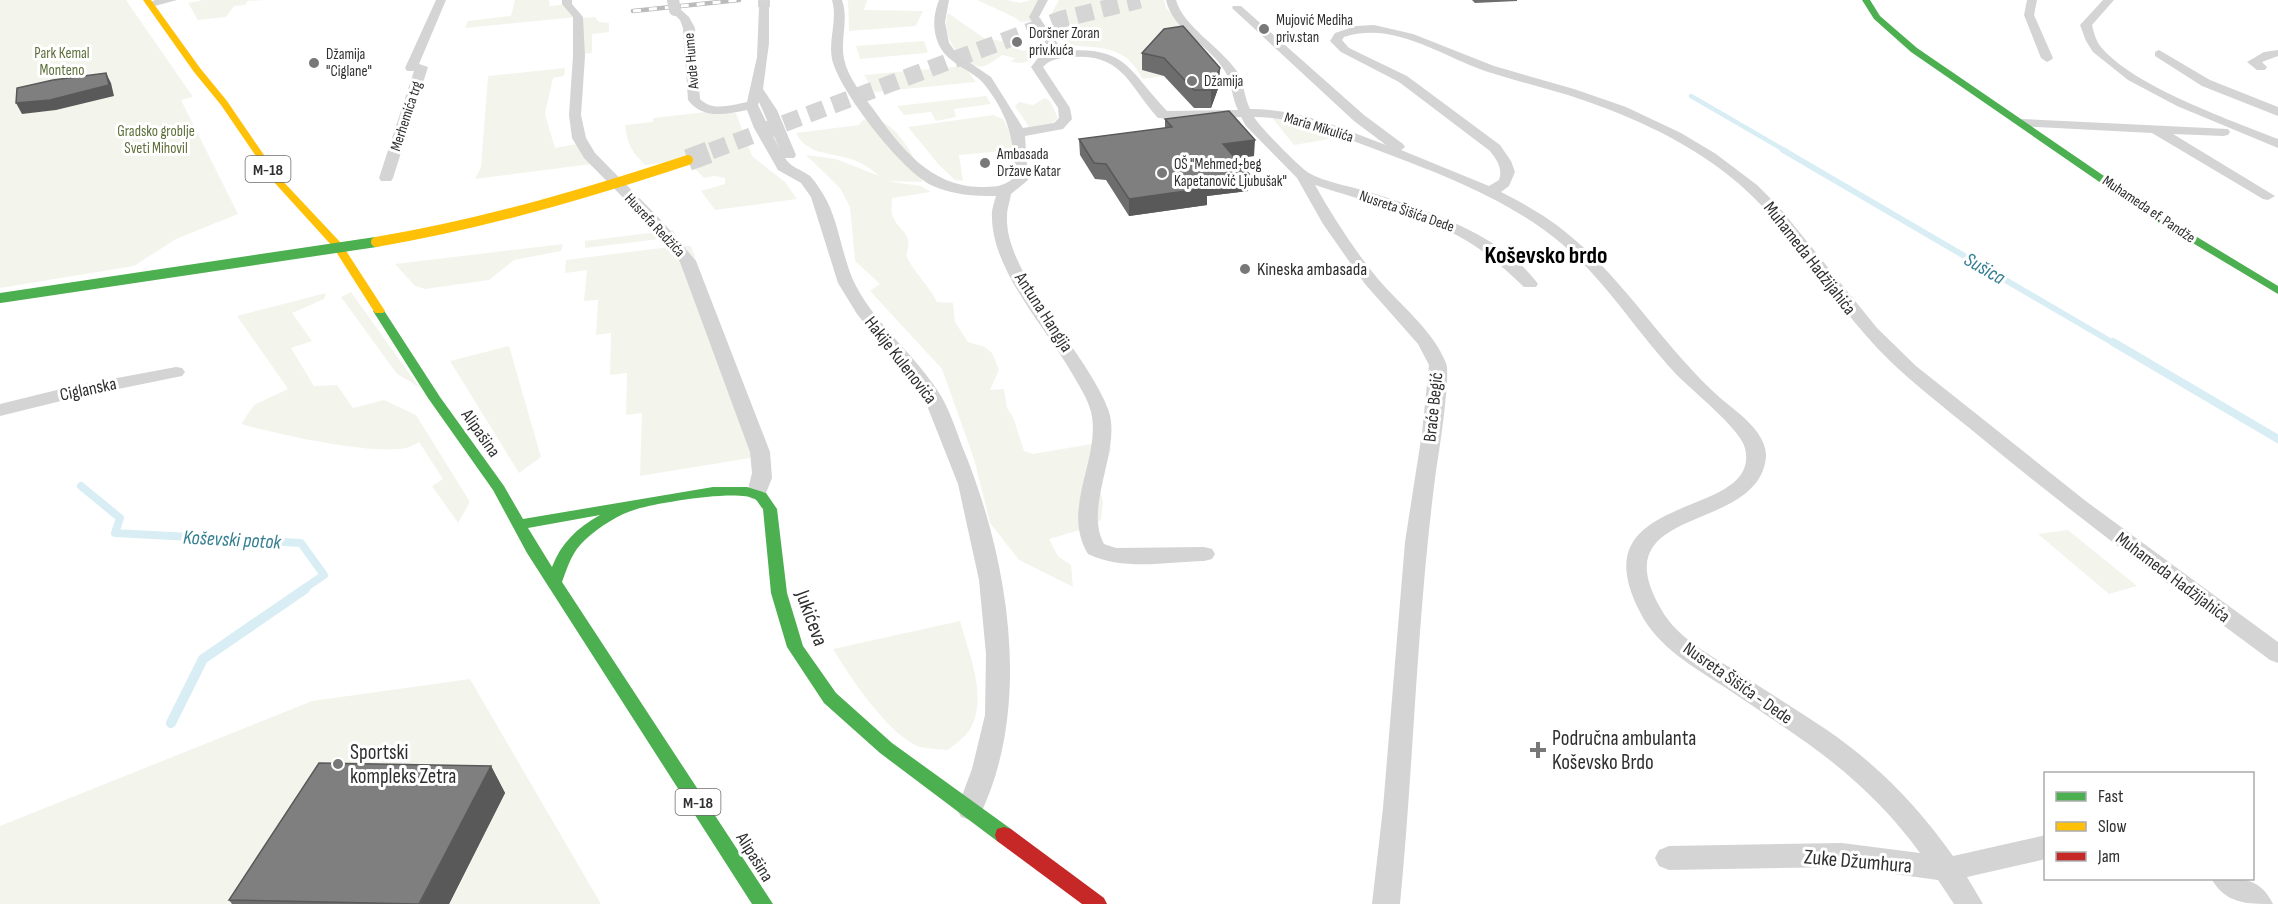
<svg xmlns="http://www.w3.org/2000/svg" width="2278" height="904" font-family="'Sofia Sans Condensed',sans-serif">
<rect width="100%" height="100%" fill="#fff"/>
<!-- green -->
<path fill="#f3f5ec" d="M0,0H126L193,97L181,100L238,214L176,239L134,266L0,288Z
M203,0H265L248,1L245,5L234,6L226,17L198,20L188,3Z
M515,0H549L550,6L567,4L577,17L465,28L468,21L511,16Z
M848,0H867L864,10L923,11L916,26L849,31Z
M977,0H1007L1020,3L1031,0H1043L1031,21L1020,22L1016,18Z
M1059,0H1164L1166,8L1197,41L1175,44L1171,41L1147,44L1156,55L1142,70L1164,76L1143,79C1137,69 1130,58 1118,53C1087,39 1062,60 1050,16Z
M948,13L984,38L1018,44L1011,47L1024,51L1043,43L1046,47L1037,52L1033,59L1022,63L1011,62L1015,58L1002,55C996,59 985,69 977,66C956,60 941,33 948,13Z
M595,17L599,22L609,23V32L592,34V53L583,54L581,18Z
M924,41L928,52L926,53L860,59L856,46Z
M964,66L976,82L875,92L864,75Z
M565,68L564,76L553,78L545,114L555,148L582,143L599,163L475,179L481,167L488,76Z
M986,96L991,104L954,109L956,117L936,121L931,112L904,115L897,106Z
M1045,98L1050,101L1058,118L1051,124L1029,127L1015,106L1019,102L1033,105Z
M715,111L736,113L752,156L785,182L797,199L715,210L701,191L725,184V178L714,176L704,178L687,160L645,165C632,152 627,144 625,125L653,122V118Z
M993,115L1003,119L1013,138L1014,150L959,155L963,181L955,180L939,165L908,127Z
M1275,115L1353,135L1294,145L1273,119Z
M863,120C869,121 877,120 882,122C899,128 921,165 922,182L887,181L921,186L931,192L892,198C892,203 891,209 892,214C897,231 915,232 906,255C914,273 928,284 937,302L953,303L955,322L968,342L985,347L992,353L999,370L990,390L1004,389L1007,408L1013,417L1024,451L1033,454L1109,441C1115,455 1105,462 1095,471L1103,502L1101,520L1090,527L1049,539L1058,556L1071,565L1073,587L1019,560L990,523L974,459L942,369L870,291L880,284L855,261L850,207L840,188L806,155L836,159L879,176C872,169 859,161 850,159C829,152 807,155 796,133L859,125Z
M673,230L677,237L585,248V241Z
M563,244L561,251L514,260L489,280L425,289L415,286L395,264Z
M677,246H691L760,445L750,458L640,476L642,413L626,415L627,373L610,375L611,333L596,335L598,300L584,301L587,270L565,273L566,260Z
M351,292L419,387L397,374L341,297Z
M326,293L324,299L292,313L312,341L291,348L314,386L337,385L353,408L384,400L416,415L470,502L458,523L432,486L443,479L419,442C415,444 410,447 406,448C371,455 277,434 241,424L254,405L288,389L237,316Z
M509,346L541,457L519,473L450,361Z
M2068,530L2137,586L2109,594L2038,534Z
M960,621C969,654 989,699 969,731C964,738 954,745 948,750C939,749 929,749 920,747C889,736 850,677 833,649Z
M470,679L601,904H0V826L312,701Z"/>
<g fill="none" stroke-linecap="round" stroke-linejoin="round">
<!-- stream-far3 -->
<path stroke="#d8eef4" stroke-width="4.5" d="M1691,96L1786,151"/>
<!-- stream-far2 -->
<path stroke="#d8eef4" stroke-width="6" d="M1783,150L2115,344"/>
<!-- stream-far1 -->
<path stroke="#d8eef4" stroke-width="8" d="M2113,342L2278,439
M81,486L120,518L115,533L301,543L324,575L302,590"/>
<!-- stream -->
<path stroke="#d8eef4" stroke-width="10" d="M171,723L203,659L305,589"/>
<!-- street-tunnel -->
<path stroke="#d5d5d5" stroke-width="12" stroke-dasharray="12 6" stroke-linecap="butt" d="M764,0V7"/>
<!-- secondary-tunnel-far1 -->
<path stroke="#d5d5d5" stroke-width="17" stroke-dasharray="17 9" stroke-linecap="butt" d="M711,151L1062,19L1140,0"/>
<!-- secondary-tunnel -->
<path stroke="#d5d5d5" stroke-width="22" stroke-dasharray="22 11" stroke-linecap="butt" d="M688,160L715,150"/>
<!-- street -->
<path fill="#d4d4d4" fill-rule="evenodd" d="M155,0H177L151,7L146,4Z
M436,0H446L419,64L428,67L393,178L391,181H381L379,178L414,71H407L405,68Z
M562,0H572V4L583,17L585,56L581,115L586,138L595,153L662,221L696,261L770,452L772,478L764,498L757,500L750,498L747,493L752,473L750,452L680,262L652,227L584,158L572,138L569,115L573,56V17L562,4Z
M832,0H842C849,20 840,39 844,59C848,78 862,94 874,110C901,148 930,186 980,187C995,187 1002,187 1014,178C1015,140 1008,114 984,84C976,74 964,70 954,62C933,48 930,22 939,0H949L945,22L949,43L957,54L991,77L1023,128L1054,123L1059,118L1058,108L1031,67L1038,58L1052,53L1029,17L1038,0H1048L1039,17L1063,51C1127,46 1128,70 1167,111L1238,110C1232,98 1232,84 1226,73C1211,45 1173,32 1166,0H1176C1183,26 1220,47 1236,70C1244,81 1244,97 1250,109C1299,109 1341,128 1386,145L1354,121L1232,8L1233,6H1241L1364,115L1403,144L1405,147L1401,150L1489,186L1499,180C1503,169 1497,160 1490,151L1399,82L1341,52L1330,41L1335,33L1356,26L1374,25L1413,34L1494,66L1574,89L1626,107L1681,133L1716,154L1757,185L1779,207L1877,328L1916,366L2087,502L2278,642V663L2270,660C2170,586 2069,511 1973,431C1945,408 1916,386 1890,361C1829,302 1791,222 1723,171C1677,136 1623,113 1568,95C1541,87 1513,80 1485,71C1439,55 1394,21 1344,37L1342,40L1349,48L1407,76L1500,145L1511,161L1515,172L1509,186L1501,192C1527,205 1553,220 1575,240C1633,290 1671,358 1730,406C1745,418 1767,436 1766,457C1759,535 1599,503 1661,609C1678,640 1716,658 1745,677C1771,694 1798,711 1824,728C1876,763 1917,805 1953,856L2046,835V859L1967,877L1983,904H1954L1938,880L1842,867L1669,870L1659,866L1655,858L1659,850L1669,846L1842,843L1920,853C1886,806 1845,769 1797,736C1774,720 1750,704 1726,688C1695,668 1657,647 1640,612C1575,488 1763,522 1745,448C1740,428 1691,390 1675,373C1636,331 1606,281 1562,244C1507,198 1438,173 1372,148C1333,134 1296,117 1254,117C1259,126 1300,168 1309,173C1325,182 1348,186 1366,191C1423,209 1502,234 1538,284L1536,287H1524C1508,272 1493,258 1475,246C1427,214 1368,203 1315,185C1333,217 1354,250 1378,279C1400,305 1433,330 1446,363C1451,375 1439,453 1436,471C1417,614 1414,760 1400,904H1372L1383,808L1405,542L1422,433L1429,365L1418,344L1365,284L1323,224L1297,178L1246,126L1241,117L1191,120L1158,118C1129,86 1123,54 1073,57C1061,58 1051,58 1043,67L1070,108L1072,119L1063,129L1025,136L1028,180L1011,194C1010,201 1007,209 1007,216C1004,274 1087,352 1108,409C1123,448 1083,506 1104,544L1116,548L1204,547L1212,549L1215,554L1212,559L1204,561C1167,562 1123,571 1088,554C1060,508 1102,458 1091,412C1088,399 1079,386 1073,375C1047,329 993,272 992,218C991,211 994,203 996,196C974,196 953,195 933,186C903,173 839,91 832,59C828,39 838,20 832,0Z
M2027,0H2037L2034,15L2053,58L2051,60L2047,62L2041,58L2024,15Z
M2103,0H2114L2092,25C2094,33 2096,41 2101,47C2133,86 2230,120 2278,139V148L2177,106L2128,80L2093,52L2086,41L2080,25Z
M764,4L769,7V43L763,89L777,110L796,155L794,158H785C791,168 801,169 810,176C815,181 820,189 823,194C839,219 842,259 855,284C876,326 917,356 941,396C950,411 956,430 962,446C1008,556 1034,706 979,817L970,820L961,817L957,809L972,769L985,715L986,654L979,580L958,484L924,398L857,314L838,283L811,197L801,183L778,170L754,128L747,110C726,114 703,120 688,100L683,28L680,20L670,10L671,8H679L689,17L695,28L700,99C713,112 731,105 747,102L757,57L759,7ZM759,102L780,150L758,105Z
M2159,50L2210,80L2278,107V116L2202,86L2155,56V52Z
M2278,50V56L2262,62L2267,67L2265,70H2257L2247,62L2264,52Z
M2023,119L2228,129L2230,132L2228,135L2223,136L2173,134L2275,196L2268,200L2263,199L2152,133L2018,126L2016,123L2018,120Z
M176,367L182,368L185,372L182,376L69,399L0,416V404L69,387Z
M2211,878C2238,878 2260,876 2273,904C2247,904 2225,904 2211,878Z"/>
<!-- fast -->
<path fill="#4caf50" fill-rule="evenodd" d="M1862,0H1870L1880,16L1917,48L2164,217L2278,286V294L2156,221L1911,52L1874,19Z
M379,308L383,309L440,397L504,486L523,519L713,487H747L766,493L777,509L787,593L803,646L836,693L892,743L1011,829L1013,835L1011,841L1004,843L997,841L880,753L824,703L787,647L771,593L763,509C760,506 758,501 755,499C738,489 657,503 637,509C619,514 599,527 586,539C572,551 568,566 562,582L773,904H752L527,553L493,490L428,398L373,311ZM600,515C577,528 561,543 552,567L528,528Z"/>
<!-- slow -->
<path fill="#ffc107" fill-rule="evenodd" d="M143,0H151L200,68L227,101L279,177L341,243L385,311L383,313H375L333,247L273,181L221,105L194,72Z"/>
<!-- jam -->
<path fill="#c62828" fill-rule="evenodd" d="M1004,827L1011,829L1104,898L1107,904H1082L997,841L995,835L997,829Z"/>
<defs>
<path id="rail" d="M633,11L739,0"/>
</defs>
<!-- rail casing -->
<use href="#rail" stroke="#bbb" stroke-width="4.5"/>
<!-- rail -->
<use href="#rail" stroke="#fff" stroke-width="3" stroke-dasharray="8" stroke-linecap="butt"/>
<!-- street-bridge -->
<path stroke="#d4d4d4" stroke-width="12" d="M673,0L675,10"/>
<!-- fast-bridge -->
<path stroke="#4caf50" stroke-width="10" d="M0,298L376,242"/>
<!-- slow-bridge -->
<path stroke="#ffc107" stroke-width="10" d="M376,242C483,224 585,194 688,160"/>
</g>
<!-- wall -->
<path fill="#6d6d6d" d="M1472,0H1517V1L1475,3Z
M1164,29L1219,86L1211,108H1194L1164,76L1142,70V53Z
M1165,119L1254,156L1235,158L1248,191L1207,196V205L1129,216L1106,180L1095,179L1080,155L1079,139L1165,128Z
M491,766L505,793L449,904H232L229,900Z"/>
<!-- shaded-wall -->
<path fill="#595959" d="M1220,68L1219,86L1211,108V90Z
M106,73L111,83L114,96L56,110L22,114L16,103Z
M1255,140L1254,156L1223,160V144Z
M1249,174L1248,191L1207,196V205L1129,216V199L1201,180Z
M491,766L505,793L449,904H420Z"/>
<!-- building -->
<path fill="#7f7f7f" stroke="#595959" stroke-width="1.5" d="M1183,26L1220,68L1211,90H1194L1164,58L1142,53L1164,29Z
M106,73L109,85L50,100L16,103L17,88L53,80Z
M1229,111L1255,140L1223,144L1249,174L1201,180L1207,188L1129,199L1106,164L1094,163L1079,139L1172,127L1165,119Z
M319,763L491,766L419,904L229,900Z"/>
<!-- markers -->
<g fill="#787878" stroke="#fff" stroke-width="2">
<circle cx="1264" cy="29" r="6"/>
<circle cx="1017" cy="42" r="6"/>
<circle cx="314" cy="63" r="6"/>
<circle cx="1192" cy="81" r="6"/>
<circle cx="985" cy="163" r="6"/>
<circle cx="1162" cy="173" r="6"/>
<circle cx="1245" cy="269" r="6"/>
<path d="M1535 741h6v6h6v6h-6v6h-6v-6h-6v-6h6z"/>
<circle cx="338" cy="764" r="6"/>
</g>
<g text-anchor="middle" stroke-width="6" stroke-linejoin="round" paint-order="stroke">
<!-- far-poi labels -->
<g font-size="15" fill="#2f2f2f" stroke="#fff" text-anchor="start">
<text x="1276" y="25">Mujović Mediha<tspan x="1276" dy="17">priv.stan</tspan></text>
<text x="1029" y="38">Doršner Zoran<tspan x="1029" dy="17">priv.kuća</tspan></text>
<text x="326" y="59">Džamija<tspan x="326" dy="17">"Ciglane"</tspan></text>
<text x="1204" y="86">Džamija</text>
<text x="997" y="159">Ambasada<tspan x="997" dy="17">Države Katar</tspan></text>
<text x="1174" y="169">OŠ "Mehmed-beg<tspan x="1174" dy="17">Kapetanović Ljubušak"</tspan></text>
</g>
<!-- far-park labels -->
<g font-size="15" fill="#5c6f39" stroke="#fff">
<text x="62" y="58">Park Кemal<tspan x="62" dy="17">Monteno</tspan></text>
<text x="156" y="136">Gradsko groblje<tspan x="156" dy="17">Sveti Mihovil</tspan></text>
</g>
<!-- far-street labels -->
<g font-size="15" fill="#2f2f2f" stroke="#fff">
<text transform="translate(691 61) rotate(-95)" y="5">Avde Hume</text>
<text transform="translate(406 116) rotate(-72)" y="5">Merhemića trg</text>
<text transform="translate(1319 127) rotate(17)" y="5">Maria Mikulića</text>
<text transform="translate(2149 209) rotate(34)" y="5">Muhameda ef. Pandže</text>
<text transform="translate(1407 211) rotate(19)" y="5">Nusreta Šišića Dede</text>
<text transform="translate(655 225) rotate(47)" y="5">Husrefa Redžića</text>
</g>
<!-- shield labels -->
<g fill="#fff" stroke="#6d6d6d" stroke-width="1.5">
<rect x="245.5" y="156" width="45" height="26" rx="4.5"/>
<rect x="675.5" y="789" width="45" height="26" rx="4.5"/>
</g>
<g font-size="16" font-weight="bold" fill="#2f2f2f">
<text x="268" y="175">M-18</text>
<text x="698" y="808">M-18</text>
</g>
<!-- street labels -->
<g font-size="18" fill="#2f2f2f" stroke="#fff">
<text transform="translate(1810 258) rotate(52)" y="6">Muhameda Hadžijahića</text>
<text transform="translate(1044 312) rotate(57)" y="6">Antuna Hangija</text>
<text transform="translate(901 360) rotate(52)" y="6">Hakije Kulenovića</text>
<text transform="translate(88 389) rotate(-12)" y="6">Ciglanska</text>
<text transform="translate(1433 407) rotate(-84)" y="6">Braće Begić</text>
<text transform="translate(481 433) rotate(55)" y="6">Alipašina</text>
<text transform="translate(2173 577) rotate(37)" y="6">Muhameda Hadžijahića</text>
<text transform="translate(1738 683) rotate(35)" y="6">Nusreta Šišića - Dede</text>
<text transform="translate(755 857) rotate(58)" y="6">Alipašina</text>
</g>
<!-- poi labels -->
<g font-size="18" fill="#2f2f2f" stroke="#fff" text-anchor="start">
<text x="1257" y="275">Kineska ambasada</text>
</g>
<!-- water labels -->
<g font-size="20" font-style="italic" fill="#347f91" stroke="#fff">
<text transform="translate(1985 268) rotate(30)" y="7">Sušica</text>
<text transform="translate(232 539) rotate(3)" y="7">Koševski potok</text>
</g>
<!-- near-street labels -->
<g font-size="21" fill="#2f2f2f" stroke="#fff">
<text transform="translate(812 618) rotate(70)" y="7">Jukićeva</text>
<text transform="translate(1858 861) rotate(5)" y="7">Zuke Džumhura</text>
</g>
<!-- near-poi labels -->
<g font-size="21" fill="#2f2f2f" stroke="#fff" text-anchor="start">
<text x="1552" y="745">Područna ambulanta<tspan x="1552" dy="24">Koševsko Brdo</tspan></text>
<text x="350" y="759">Sportski<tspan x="350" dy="24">kompleks Zetra</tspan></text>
</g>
<!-- district labels -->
<g font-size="24" font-weight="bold" fill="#000" stroke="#fff">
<text x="1546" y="263">Koševsko brdo</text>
</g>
</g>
<!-- legend -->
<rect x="2044" y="772" width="210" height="108" fill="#ffffff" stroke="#acacac" stroke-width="1.5"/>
<rect x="2056" y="792" width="30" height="9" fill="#4caf50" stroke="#acacac" stroke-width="1.5"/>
<text x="2098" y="802" font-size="18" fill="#2f2f2f">Fast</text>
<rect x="2056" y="822" width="30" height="9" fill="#ffc107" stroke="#acacac" stroke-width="1.5"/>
<text x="2098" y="832" font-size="18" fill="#2f2f2f">Slow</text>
<rect x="2056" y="852" width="30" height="9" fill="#c62828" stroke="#acacac" stroke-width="1.5"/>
<text x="2098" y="862" font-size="18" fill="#2f2f2f">Jam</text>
</svg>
